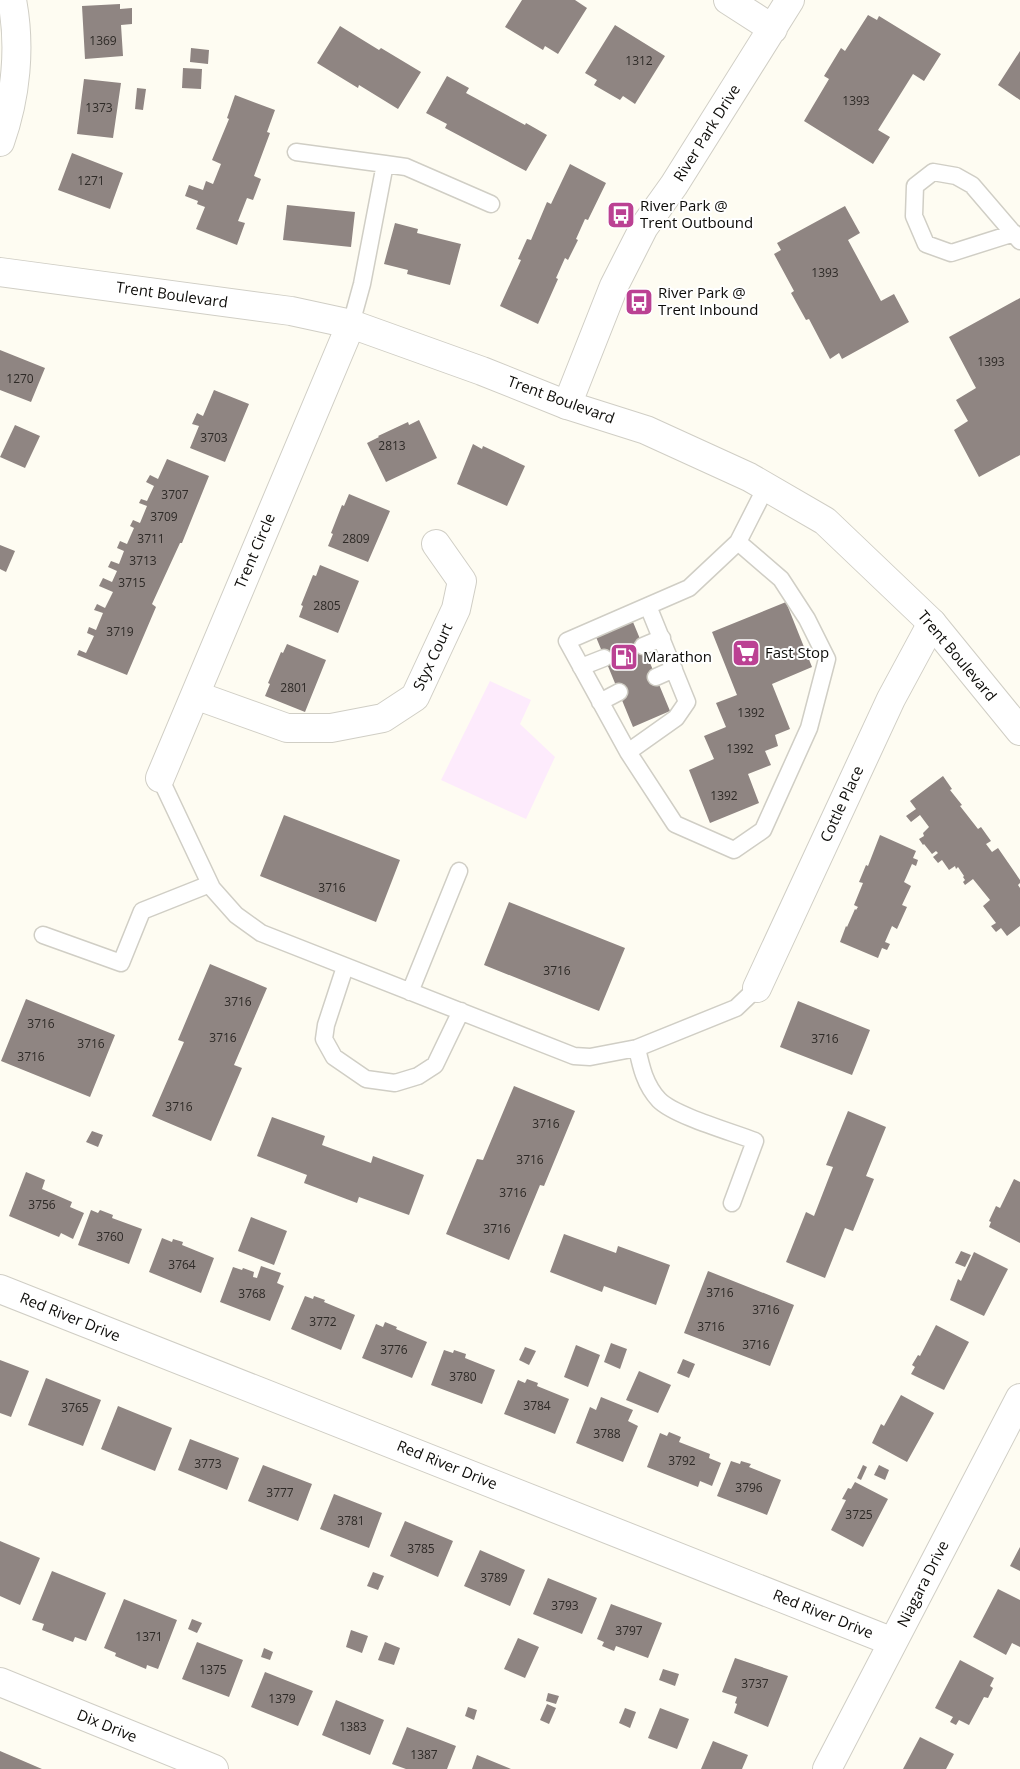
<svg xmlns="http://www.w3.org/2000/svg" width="1020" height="1769" font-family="'Open Sans',sans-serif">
<rect width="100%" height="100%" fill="#fefcf2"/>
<!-- industrial -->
<path fill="#fdebfc" d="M490,681L531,700L520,724L555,757L526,819L441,780Z"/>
<!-- building -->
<path fill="#8f8582" d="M522,0H575L587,8L558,54L545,46L543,50L505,27Z
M120,4V9L132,8V24L121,25L123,56L85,59L82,6Z
M868,15L877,20L879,16L941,54L924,81L913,74L878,130L890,137L873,164L804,121L829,79L824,76L841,48L845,51Z
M615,25L665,56L635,104L623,96L620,100L594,85L597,80L585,73Z
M340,26L379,50L381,48L421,72L398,109L359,85L358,88L317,63Z
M191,48L209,50L208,64L190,62Z
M1020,51V100L998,85Z
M183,68L202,69L201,89L182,88Z
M447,76L469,88L466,93L525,125L526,123L547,135L526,171L445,128L447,124L426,113Z
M84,79L121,83L113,138L77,134Z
M137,88L146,89L143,110L135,109Z
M235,95L275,110L267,132L270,133L254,176L261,179L253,200L247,198L238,221L245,223L237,245L196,229L205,207L197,204L198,201L185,196L189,185L203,190L206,181L213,184L221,164L212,160L229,119L227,118Z
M72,153L123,173L110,209L58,190Z
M570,164L606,183L588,220L585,219L576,239L578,240L568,260L565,258L556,278L558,279L538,324L500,306L521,260L518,259L527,239L531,240L547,202L551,204Z
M287,205L355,212L351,247L283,240Z
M845,206L860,233L848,240L881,301L894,294L909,322L842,359L839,353L830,359L809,319L806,320L791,293L794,291L774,254L781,250L777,243Z
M395,223L418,229L417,233L461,244L450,285L407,274L408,270L384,264Z
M1020,298V455L979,477L954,430L968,421L956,400L976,388L949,337Z
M0,350L45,368L31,402L0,390Z
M214,390L249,404L225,462L190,448L199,426L192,424L197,413L203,416Z
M419,420L437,458L386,482L367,443L379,437L378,436L408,422L409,425Z
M15,425L40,436L25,468L0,457Z
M473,444L482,449L483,446L525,466L507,506L457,484Z
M167,459L209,476L182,543H180L152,604L156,607L127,675L77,655L79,650L86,653L94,636L87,633L89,627L96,630L103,613L94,610L97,604L105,608L113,592L99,586L103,578L112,582L117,571L108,567L111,561L119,564L124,551L117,548L120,541L127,544L134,528L130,526L133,520L140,523L147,506L139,503L141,499L147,501L154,486L146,482L150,475L158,479Z
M349,494L390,511L368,562L328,546L333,534L331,533L342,505L344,506Z
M0,545L15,551L6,572L0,569Z
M320,565L359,581L338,633L299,617L303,606L301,605L313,575L316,576Z
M786,602L812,667L772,684L790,729L775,735L778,746L765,751L771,765L748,774L759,803L710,823L689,770L714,759L704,736L726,727L716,703L737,695L712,632Z
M633,622L670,711L633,727L596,637Z
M287,644L326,660L305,712L265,696L270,684L268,683L281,652L283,653Z
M943,776L952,789L950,790L962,805L960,806L978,829L981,827L991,841L986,844L992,852L998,848L1020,880V883L1018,885L1020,888V926L1007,936L1001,928L996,932L991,926L996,923L983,906L990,900L973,879L965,885L963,882L965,880L963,877L964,876L958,867L956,869L955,866L949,870L942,860L938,863L933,857L938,853L936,851L932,854L924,844L923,845L919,839L924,836L923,833L929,827L920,815L911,822L906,816L916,809L910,801Z
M284,815L400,860L376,922L260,876Z
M880,835L916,851L913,858L918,860L916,866L912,864L904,882L911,886L902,905L907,907L897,929L892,926L885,942L890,944L887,950L882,948L878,958L840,942L846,926L847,927L855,909L856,910L858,907L854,905L863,883L859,882L866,865L868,866Z
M509,902L625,948L599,1011L484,965Z
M210,964L267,988L234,1065L242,1068L211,1141L152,1116L184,1042L178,1040Z
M26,999L115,1035L90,1097L1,1061Z
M798,1001L870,1030L852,1075L780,1047Z
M514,1086L575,1111L544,1186L540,1185L509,1260L446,1234L477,1159L483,1160Z
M848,1111L886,1127L866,1176L874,1179L853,1231L845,1228L825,1278L786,1262L806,1212L814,1216L833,1167L826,1165Z
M272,1117L325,1136L322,1145L371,1163L373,1156L424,1175L409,1215L359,1197L357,1203L304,1183L307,1175L257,1156Z
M92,1131L103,1135L98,1147L86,1142Z
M26,1172L45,1180L42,1189L72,1202L70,1207L84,1213L73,1239L61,1233L59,1237L9,1216Z
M1014,1179L1020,1182V1243L989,1227L991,1222L989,1221L996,1206L1000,1208Z
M91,1210L98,1213L100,1210L113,1215L112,1218L142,1229L129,1264L78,1245Z
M251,1217L287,1231L274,1265L238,1251Z
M564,1234L616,1253L618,1246L670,1265L656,1305L604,1286L602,1292L550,1272Z
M162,1238L172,1242L173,1239L183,1242L182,1245L214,1258L201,1293L149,1272Z
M961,1251L971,1255L965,1267L955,1263Z
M974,1252L1008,1269L984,1316L950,1300L958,1279L961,1281Z
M261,1266L281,1273L277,1283L284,1286L270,1321L220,1302L233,1267L242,1270L243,1268L254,1272L253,1277L257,1278Z
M708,1271L794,1305L770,1366L684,1333Z
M305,1296L313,1299L314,1296L325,1300L324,1302L355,1315L341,1350L291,1329Z
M385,1322L397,1327L396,1329L427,1342L412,1378L362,1358L376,1324L383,1327Z
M936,1325L969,1342L944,1390L911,1374L915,1367L912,1365L918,1355L920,1356Z
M611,1343L627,1349L620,1369L604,1362Z
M576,1345L600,1355L588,1387L564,1377Z
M525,1347L536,1351L529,1365L519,1360Z
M444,1350L453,1353L454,1350L466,1354L465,1358L495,1370L482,1404L431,1385Z
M683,1359L695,1364L689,1378L677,1373Z
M0,1360L29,1371L11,1417L0,1413Z
M639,1371L671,1385L658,1413L626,1400Z
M46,1378L101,1400L83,1446L28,1425Z
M527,1379L538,1383L537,1386L569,1399L555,1434L504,1414L518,1380L525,1383Z
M901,1395L934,1413L907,1462L872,1443L881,1424L884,1426Z
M601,1397L633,1410L628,1421L638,1426L623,1462L576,1443L590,1407L596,1410Z
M118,1406L172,1428L155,1471L101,1449Z
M669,1432L681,1437L679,1442L710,1454L709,1458L721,1463L712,1486L700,1481L698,1487L647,1467L660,1433L667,1436Z
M190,1439L239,1458L227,1490L178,1470Z
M731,1461L740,1464L741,1461L751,1464L749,1467L781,1480L767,1515L717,1496Z
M263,1465L312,1484L298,1521L248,1501Z
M863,1465L867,1467L861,1480L857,1478Z
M879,1465L889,1470L885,1480L874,1475Z
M855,1482L888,1499L863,1547L831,1530L846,1500L842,1499L848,1488L851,1489Z
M334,1494L382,1513L369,1548L320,1529Z
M405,1521L453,1541L438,1577L390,1556Z
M0,1541L40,1558L20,1605L0,1596Z
M1020,1547V1571L1010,1566Z
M480,1550L525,1570L510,1606L464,1586Z
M52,1571L106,1593L86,1641L75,1637L73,1642L42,1630L44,1624L32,1620Z
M373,1572L384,1576L378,1590L367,1586Z
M548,1578L597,1598L582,1634L533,1614Z
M998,1589L1020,1600V1647L1012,1643L1006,1655L973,1637Z
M124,1599L177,1620L158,1669L147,1665L146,1669L115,1656L116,1653L104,1648Z
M611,1604L662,1623L648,1658L616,1646L614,1651L602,1646L604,1642L597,1639Z
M192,1619L202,1623L197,1633L188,1629Z
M351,1630L368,1636L362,1653L346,1647Z
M518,1638L539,1647L525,1678L504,1669Z
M197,1642L243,1660L229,1697L182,1679Z
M385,1642L400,1648L394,1665L378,1660Z
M264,1648L273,1652L270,1660L261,1657Z
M735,1658L788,1676L768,1727L734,1713L737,1704L735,1703L737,1697L722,1692Z
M960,1660L994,1678L990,1686L993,1688L988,1698L984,1697L969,1725L959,1720L956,1725L950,1722L953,1717L935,1708Z
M663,1669L679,1674L675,1686L659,1680Z
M265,1672L313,1691L298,1726L251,1707Z
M548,1693L559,1696L556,1704L546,1701Z
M336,1700L384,1720L370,1755L322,1735Z
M547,1704L556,1708L549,1724L540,1720Z
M468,1707L477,1710L474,1720L465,1716Z
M625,1708L636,1712L630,1728L619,1723Z
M660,1708L689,1719L677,1749L648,1738Z
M407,1727L456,1746L447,1769H406L392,1764Z
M920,1737L954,1754L946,1769H903Z
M713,1741L748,1755L742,1769H701Z
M0,1751L42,1769H0Z
M477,1755L511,1769H472Z"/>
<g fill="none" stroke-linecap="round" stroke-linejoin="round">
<defs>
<path id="service" d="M296,152L385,164L362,284L351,324
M385,164L406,167L491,204
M1014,233L951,253L926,244L914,216L915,186L933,172L956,176L972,185L1020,241
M648,606L687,702L676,718L628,752L567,641L689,588L738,542L766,487
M643,646L662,638
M581,667L604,658
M656,677L674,669
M600,702L619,692
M628,752L675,824L734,850L763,830L809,728L827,659L807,619L781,579L738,542
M160,778L212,888L236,915L261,933L574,1056L590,1057L637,1048L736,1008L757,988
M43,935L121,963L142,911L210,884
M345,967L326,1025L324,1039L334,1057L366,1079L395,1083L418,1076L435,1065L461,1011
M410,992L459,871
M637,1048C641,1067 645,1085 659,1100C675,1116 732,1132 755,1141L732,1203"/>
<path id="minor" d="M728,0L773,29
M0,142C16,97 21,47 12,0
M567,405L614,286L644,227L674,185L790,0
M195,695L287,728H331L383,718L415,697L456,609L462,581L436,544
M160,778L351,324
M757,988L891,699L932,623
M0,1289L893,1642
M0,1682L214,1769
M827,1769L1020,1398"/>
<path id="tertiary" d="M0,272L291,311L351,324L482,371L567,405L646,430L749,477L825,521L932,623L1020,731"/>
</defs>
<!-- service casing -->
<use href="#service" stroke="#d0cec5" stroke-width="19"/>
<!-- minor casing -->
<use href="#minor" stroke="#d0cec5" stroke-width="30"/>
<!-- tertiary casing -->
<use href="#tertiary" stroke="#d0cec5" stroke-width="30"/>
<!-- service -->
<use href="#service" stroke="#fff" stroke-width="16"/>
<!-- minor -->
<use href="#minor" stroke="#fff" stroke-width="28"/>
<!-- tertiary -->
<use href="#tertiary" stroke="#fff" stroke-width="28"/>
</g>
<!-- icons -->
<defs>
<symbol id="bus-square" viewBox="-11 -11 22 22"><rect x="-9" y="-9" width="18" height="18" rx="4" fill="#bb4193" stroke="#fff"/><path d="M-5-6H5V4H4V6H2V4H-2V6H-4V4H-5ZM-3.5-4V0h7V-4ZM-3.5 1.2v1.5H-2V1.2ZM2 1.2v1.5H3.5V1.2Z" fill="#fff"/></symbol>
<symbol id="supermarket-square" viewBox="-11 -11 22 22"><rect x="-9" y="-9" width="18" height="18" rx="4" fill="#bb4193" stroke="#fff"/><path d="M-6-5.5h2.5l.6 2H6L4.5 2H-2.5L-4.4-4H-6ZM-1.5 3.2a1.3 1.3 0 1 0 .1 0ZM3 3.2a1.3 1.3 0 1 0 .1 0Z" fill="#fff"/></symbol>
<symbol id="fuel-square" viewBox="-11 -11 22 22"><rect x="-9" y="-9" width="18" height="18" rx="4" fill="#bb4193" stroke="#fff"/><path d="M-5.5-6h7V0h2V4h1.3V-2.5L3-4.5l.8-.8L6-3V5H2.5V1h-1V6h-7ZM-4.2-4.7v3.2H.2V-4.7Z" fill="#fff"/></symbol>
</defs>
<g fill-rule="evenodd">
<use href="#bus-square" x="605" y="199" width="32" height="32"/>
<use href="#bus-square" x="623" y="286" width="32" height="32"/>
<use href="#supermarket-square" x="730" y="637" width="32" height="32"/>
<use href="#fuel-square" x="608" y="641" width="32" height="32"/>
</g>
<g text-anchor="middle" stroke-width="4" stroke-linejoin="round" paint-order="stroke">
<!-- number labels -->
<g font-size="12" fill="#2e2a27">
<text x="103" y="45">1369</text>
<text x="639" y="65">1312</text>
<text x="856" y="105">1393</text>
<text x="99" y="112">1373</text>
<text x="91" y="185">1271</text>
<text x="825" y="277">1393</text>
<text x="991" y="366">1393</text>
<text x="20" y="383">1270</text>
<text x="214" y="442">3703</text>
<text x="392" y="450">2813</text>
<text x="175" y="499">3707</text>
<text x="164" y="521">3709</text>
<text x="151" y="543">3711</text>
<text x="356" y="543">2809</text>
<text x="143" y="565">3713</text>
<text x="132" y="587">3715</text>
<text x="327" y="610">2805</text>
<text x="120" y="636">3719</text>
<text x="294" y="692">2801</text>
<text x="751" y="717">1392</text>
<text x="740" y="753">1392</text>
<text x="724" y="800">1392</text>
<text x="332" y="892">3716</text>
<text x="557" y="975">3716</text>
<text x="238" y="1006">3716</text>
<text x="41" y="1028">3716</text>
<text x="223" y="1042">3716</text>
<text x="825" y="1043">3716</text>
<text x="91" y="1048">3716</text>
<text x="31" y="1061">3716</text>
<text x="179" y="1111">3716</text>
<text x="546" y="1128">3716</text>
<text x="530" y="1164">3716</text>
<text x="513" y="1197">3716</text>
<text x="42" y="1209">3756</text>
<text x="497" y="1233">3716</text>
<text x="110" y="1241">3760</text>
<text x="182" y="1269">3764</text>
<text x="720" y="1297">3716</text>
<text x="252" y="1298">3768</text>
<text x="766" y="1314">3716</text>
<text x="323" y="1326">3772</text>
<text x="711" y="1331">3716</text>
<text x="756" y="1349">3716</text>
<text x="394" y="1354">3776</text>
<text x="463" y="1381">3780</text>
<text x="537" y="1410">3784</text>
<text x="75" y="1412">3765</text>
<text x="607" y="1438">3788</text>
<text x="682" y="1465">3792</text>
<text x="208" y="1468">3773</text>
<text x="749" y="1492">3796</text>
<text x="280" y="1497">3777</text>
<text x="859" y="1519">3725</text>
<text x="351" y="1525">3781</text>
<text x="421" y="1553">3785</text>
<text x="494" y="1582">3789</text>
<text x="565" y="1610">3793</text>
<text x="629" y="1635">3797</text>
<text x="149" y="1641">1371</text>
<text x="213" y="1674">1375</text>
<text x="755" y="1688">3737</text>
<text x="282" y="1703">1379</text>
<text x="353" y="1731">1383</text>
<text x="424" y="1759">1387</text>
</g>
<!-- street labels -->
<g font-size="15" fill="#0d0c09" stroke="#fff">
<text transform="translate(707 133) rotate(-58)" y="5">River Park Drive</text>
<text transform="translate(172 295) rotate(8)" y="5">Trent Boulevard</text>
<text transform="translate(561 400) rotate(20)" y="5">Trent Boulevard</text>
<text transform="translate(255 551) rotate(-67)" y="5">Trent Circle</text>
<text transform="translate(957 656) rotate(50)" y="5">Trent Boulevard</text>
<text transform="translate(433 657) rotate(-65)" y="5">Styx Court</text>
<text transform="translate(842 804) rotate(-65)" y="5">Cottle Place</text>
<text transform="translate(70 1317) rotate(22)" y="5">Red River Drive</text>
<text transform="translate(447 1465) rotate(22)" y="5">Red River Drive</text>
<text transform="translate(923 1584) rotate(-63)" y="5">Niagara Drive</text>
<text transform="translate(823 1614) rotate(22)" y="5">Red River Drive</text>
<text transform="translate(107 1726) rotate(22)" y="5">Dix Drive</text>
</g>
<!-- poi labels -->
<g font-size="15" fill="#0d0c09" stroke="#fff" text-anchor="start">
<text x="640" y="211">River Park @<tspan x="640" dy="17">Trent Outbound</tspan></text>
<text x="658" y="298">River Park @<tspan x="658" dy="17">Trent Inbound</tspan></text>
<text x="765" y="658">Fast Stop</text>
<text x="643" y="662">Marathon</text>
</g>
</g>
</svg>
